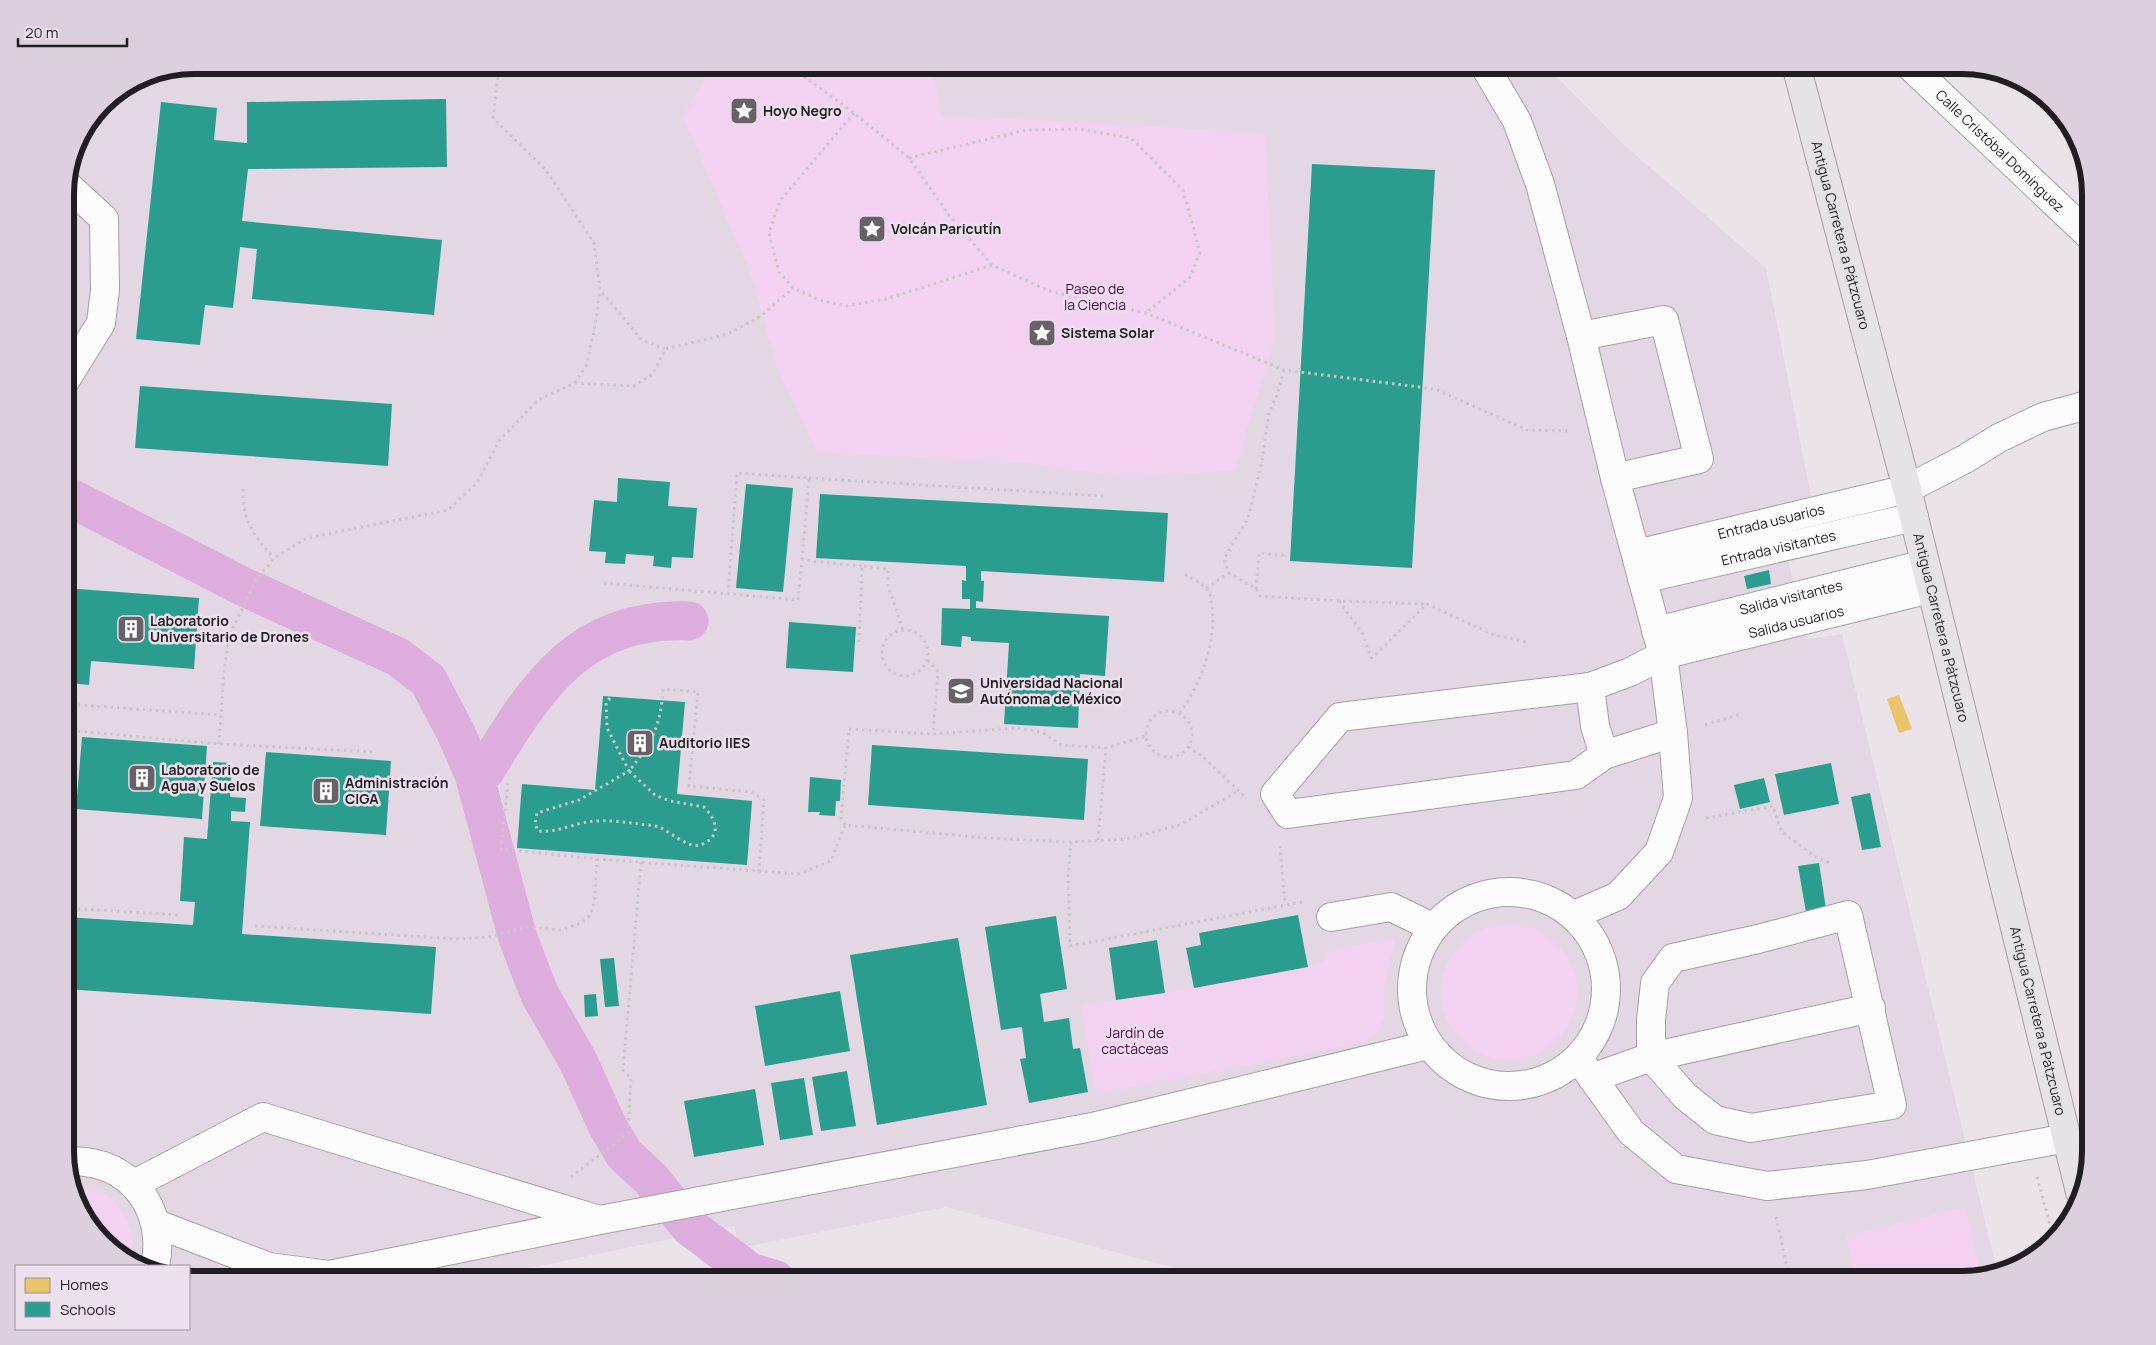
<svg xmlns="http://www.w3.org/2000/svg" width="2156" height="1345" font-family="Manrope,sans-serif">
<rect width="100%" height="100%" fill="#eae3ea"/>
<!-- built -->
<path fill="#e4d7e4" d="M194,65H1545L1622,143L1766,268L1812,501L1776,512L1808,639L1842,634L1997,1271L1963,1280H1210L1201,1275L946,1207L740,1248L734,1226L471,1280H194L189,1279V1266H142L129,1263L82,1216L65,1160V185L75,144L103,102L145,75Z"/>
<!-- green -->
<path fill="#f2d1f1" d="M712,65H931L942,115L1265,133L1275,337L1235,470L1130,478L1025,463L817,452L777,367L751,275L683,117Z
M1441 992a68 68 0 1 1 136 0a68 68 0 1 1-136 0Z
M1391,939L1395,941L1384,986V1017L1380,1029L1364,1042L1096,1094L1081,1005L1165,993L1308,967L1327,960L1325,951Z
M79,1187C85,1188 92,1189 98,1191C124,1202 140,1236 129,1263L82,1216L74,1188Z
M1965,1207L1981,1275L1963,1280H1857L1846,1236Z"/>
<!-- water -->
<path fill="#ddaedd" d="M923,1274L933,1280H894Z"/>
<!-- homes -->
<path fill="#e9c46a" d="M1899,695L1912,729L1899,733L1887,699Z"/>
<!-- schools -->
<path fill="#2a9d8f" d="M446,99L447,167L248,169L242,221L442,240L434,315L252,299L257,249L240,247L233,308L205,305L200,345L136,339L161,102L217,108L214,140L247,143V102Z
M1312,164L1435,170L1412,568L1290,561Z
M140,386L392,404L388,466L135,448Z
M618,478L670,482L668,506L697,508L693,558L672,557L671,568L653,566L654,556L626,554L625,564L605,563L606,552L589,551L594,500L617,502Z
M746,484L793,488L783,592L736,588Z
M820,494L1168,513L1164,582L981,571V581H984L983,602L976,601V608L1109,616L1105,676L1080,674L1078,728L1004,724L1009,643L971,641V637L962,636L961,647L941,645L942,608L970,609V599H962V580L966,581V566L816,558Z
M1769,570L1771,584L1747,589L1744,576Z
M65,588L199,598L194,669L91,661L89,685L70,683L71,661H65Z
M789,622L856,627L853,672L786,668Z
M603,696L685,702L677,794L752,801L747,865L517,848L522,784L595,790Z
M82,737L207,746L202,819L76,809Z
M872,745L1088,759L1084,820L868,805Z
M266,752L391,761L386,835L260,826Z
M213,762L232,763L230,797L246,798L245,812L231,811V821L250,822L242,934L436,947L431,1014L65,989V917L193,925L195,902L180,901L184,837L207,839Z
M1831,763L1839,804L1784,815L1775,774Z
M810,777L841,780L840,801H836L835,816L819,815L820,812H808Z
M1764,778L1770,802L1740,809L1734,785Z
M1870,793L1881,847L1862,850L1851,797Z
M1819,863L1826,909L1806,912L1798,866Z
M1298,915L1308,967L1194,988L1186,948L1201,945L1199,933Z
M1056,916L1067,989L1040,994L1044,1022L1069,1018L1073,1049L1080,1048L1088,1092L1029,1103L1020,1059L1026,1058L1022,1027L1001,1030L985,927Z
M958,938L987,1105L877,1125L850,955Z
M1157,940L1165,993L1116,1000L1109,948Z
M614,958L619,1006L605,1007L600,959Z
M840,991L850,1051L765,1066L755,1006Z
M596,994L598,1016L585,1017L584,995Z
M847,1071L856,1126L821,1131L812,1077Z
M804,1078L813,1135L780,1140L771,1083Z
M755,1089L764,1145L694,1157L684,1101Z"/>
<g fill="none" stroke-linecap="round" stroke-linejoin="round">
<!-- canal -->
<path stroke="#ddaedd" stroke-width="39" d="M65,495L242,586L398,657L428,680L455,731L474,774L517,935L530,970L540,995L578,1061L607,1125L624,1154L651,1179L690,1227L750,1272L776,1280
M476,779L485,771C536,687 579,617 689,621"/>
<defs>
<g id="minor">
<path d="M1484,65L1517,121L1540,184L1581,336L1615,478L1663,655L1673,733L1678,798L1659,852L1618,896L1574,915"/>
<path id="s1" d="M1909,65L2091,237"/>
<path d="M1581,336L1664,320L1699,459L1615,478"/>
<path d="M65,381L101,323L105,290L104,219L66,184"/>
<path id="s2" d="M1636,554L1907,489L1965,459L1999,438L2043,417L2091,404"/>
<path id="s3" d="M1642,579L1914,517"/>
<path id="s4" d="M1656,631L1925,564"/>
<path d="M1590,687L1595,726L1604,755"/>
<path id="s5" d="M1673,733L1604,755L1576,775L1288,814L1275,794L1340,717L1590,687L1630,672L1663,655L1930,589"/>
<circle cx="1509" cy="989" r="97"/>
<path d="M1848,915L1892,1105L1751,1128L1715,1120L1685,1096L1651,1057V1020L1655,983L1673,958L1758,939Z"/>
<path d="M1331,917L1391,907L1432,927"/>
<path d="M1578,1058L1631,1132L1676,1169L1767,1186L1867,1175L2067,1138"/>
<path d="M1592,1078L1651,1057L1871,1008"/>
<path d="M66,1162C72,1162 79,1161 85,1162C138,1168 166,1217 155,1266"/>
<path d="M135,1186L140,1181L263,1117L596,1219"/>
<path d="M157,1224L269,1267L329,1275L600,1220L1092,1127L1428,1045"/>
</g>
<g id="major">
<path id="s6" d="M1796,65L1907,489L2080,1192"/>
</g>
</defs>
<!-- minor casing -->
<use href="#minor" stroke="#a5a0a5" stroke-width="30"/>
<!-- major casing -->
<use href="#major" stroke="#a69ca6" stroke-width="30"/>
<!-- path -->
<path stroke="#c9c6c9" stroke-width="3" stroke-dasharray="2.5 4" stroke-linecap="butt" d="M491,65L499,66L493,118L546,170L594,243L600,290L642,340L665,349
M788,65L854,113L909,158L948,214L992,265L1049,291L1146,313L1284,370L1435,389L1527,430L1569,431
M854,113L780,201L769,233L779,272L793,288L819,300L846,306L886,299L992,265
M909,158L1026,130L1079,129L1131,138L1183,190L1200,252L1190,277L1146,313
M1284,370L1277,395L1269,413L1262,461L1248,518L1224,559L1229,573L1256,589L1260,596L1339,601L1427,604
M575,383L586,366L594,331L600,291
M809,478L1103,496
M243,489C241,518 255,538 274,558
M604,583L798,600L802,560L862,566
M1206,588L1229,573
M1256,589L1259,553L1288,556
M728,594L737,473L809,478L802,560
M1339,601L1363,634L1371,658
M882 653a23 23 0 1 1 46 0a23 23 0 1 1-46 0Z
M859,642L862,566L888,569V585L903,630
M1371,659L1427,604L1494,635L1527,642
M928,660L938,672L933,734
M610,698L606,703L607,728L629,771L579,800L537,813L535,824L538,831C555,833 570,825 587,822C603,819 623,822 640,824C646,825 653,825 659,827C671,832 690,851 703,844C723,834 715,819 704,807L670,801L655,795L629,771C652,743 661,725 663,689L698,692L689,786L751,792L764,800L759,871
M65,704L221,715
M1146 734a23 23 0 1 1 46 0a23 23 0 1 1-46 0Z
M1180,713C1201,683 1216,644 1212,607C1211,602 1211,596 1209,592C1203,583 1193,579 1184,574
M1705,725L1741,714
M65,730L219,744L375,752
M219,744L224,671L229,636L256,580L274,558L307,538L448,510L477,483L499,441L538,400L575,383L634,386L653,374L665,349L728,334L761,316L793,288
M1188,747L1202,756L1244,796
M508,783L501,849L597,859L798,874L831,861L845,825L987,838L1071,842L1126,839L1180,825L1238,791
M1706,818L1773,806L1781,831L1814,856L1830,863
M845,825L841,818L849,729L933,734L1016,728L1042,732L1061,745L1106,748
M1098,840L1106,748L1146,736
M1071,842L1068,876L1070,946L1302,902
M1280,846L1285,905
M65,908L179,915
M255,926L456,939L488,937L526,927L560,930L582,923L591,914L595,897L597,859
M571,1177L628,1133L631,1078L623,1070L641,862
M2037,1177L2053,1236
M1776,1217L1790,1280"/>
<!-- minor -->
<use href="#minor" stroke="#fcfbfc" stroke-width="28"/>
<!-- major -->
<use href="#major" stroke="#e7e2e7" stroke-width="28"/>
</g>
<!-- icons -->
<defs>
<symbol id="sight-square" viewBox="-11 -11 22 22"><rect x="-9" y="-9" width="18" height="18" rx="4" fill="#686268" stroke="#ede0ed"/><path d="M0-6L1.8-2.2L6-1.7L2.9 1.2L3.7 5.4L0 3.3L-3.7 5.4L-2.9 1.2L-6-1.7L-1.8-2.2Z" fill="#fff"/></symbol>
<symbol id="building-square" viewBox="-11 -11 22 22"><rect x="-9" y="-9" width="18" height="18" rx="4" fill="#686268" stroke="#ede0ed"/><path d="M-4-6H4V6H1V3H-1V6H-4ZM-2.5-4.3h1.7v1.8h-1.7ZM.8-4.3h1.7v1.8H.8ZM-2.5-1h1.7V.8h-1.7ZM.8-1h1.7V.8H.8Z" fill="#fff"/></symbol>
<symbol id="school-square" viewBox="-11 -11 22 22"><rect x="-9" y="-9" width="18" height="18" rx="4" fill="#686268" stroke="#ede0ed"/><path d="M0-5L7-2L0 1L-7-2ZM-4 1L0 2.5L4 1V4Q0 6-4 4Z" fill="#fff"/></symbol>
</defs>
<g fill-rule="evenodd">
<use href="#sight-square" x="728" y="95" width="32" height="32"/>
<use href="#sight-square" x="856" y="213" width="32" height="32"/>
<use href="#sight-square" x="1026" y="317" width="32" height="32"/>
<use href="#building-square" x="115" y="613" width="32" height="32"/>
<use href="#school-square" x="945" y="675" width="32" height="32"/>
<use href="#building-square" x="624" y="727" width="32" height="32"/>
<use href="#building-square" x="126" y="762" width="32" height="32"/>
<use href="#building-square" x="310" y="775" width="32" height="32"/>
</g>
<g text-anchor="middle" stroke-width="5" stroke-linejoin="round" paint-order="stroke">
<!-- poi labels -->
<g font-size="14" font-weight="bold" fill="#221d22" stroke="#ede0ed" text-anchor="start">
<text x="763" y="116">Hoyo Negro</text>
<text x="891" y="234">Volcán Paricutín</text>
<text x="1061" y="338">Sistema Solar</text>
<text x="150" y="626">Laboratorio<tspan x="150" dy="16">Universitario de Drones</tspan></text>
<text x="980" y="688">Universidad Nacional<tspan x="980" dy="16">Autónoma de México</tspan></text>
<text x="659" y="748">Auditorio IIES</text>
<text x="161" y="775">Laboratorio de<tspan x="161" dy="16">Agua y Suelos</tspan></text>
<text x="345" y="788">Administración<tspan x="345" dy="16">CIGA</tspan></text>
</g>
<!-- street labels -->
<g font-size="14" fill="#221d22" stroke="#ede0ed">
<text dy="5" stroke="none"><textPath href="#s1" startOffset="125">Calle Cristóbal Domínguez</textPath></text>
<text dy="5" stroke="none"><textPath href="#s6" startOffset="176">Antigua Carretera a Pátzcuaro</textPath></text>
<text dy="5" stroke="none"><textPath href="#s2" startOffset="139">Entrada usuarios</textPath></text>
<text dy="5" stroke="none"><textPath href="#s3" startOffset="140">Entrada visitantes</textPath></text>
<text dy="5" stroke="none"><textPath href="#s4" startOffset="139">Salida visitantes</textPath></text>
<text dy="5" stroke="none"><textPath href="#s5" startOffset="991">Salida usuarios</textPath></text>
<text dy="5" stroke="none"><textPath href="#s6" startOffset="581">Antigua Carretera a Pátzcuaro</textPath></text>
<text dy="5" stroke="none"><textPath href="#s6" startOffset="986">Antigua Carretera a Pátzcuaro</textPath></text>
</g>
<!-- park labels -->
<g font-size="14" fill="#530156" stroke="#ede0ed">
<text x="1095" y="294">Paseo de<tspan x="1095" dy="16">la Ciencia</tspan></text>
<text x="1135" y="1038">Jardín de<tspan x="1135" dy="16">cactáceas</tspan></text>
</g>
</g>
<!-- crop -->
<path d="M0 0H2156V1345H0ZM194 74H1962A120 120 0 0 1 2082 194V1151A120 120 0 0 1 1962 1271H194A120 120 0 0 1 74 1151V194A120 120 0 0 1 194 74Z" fill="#ddd0dd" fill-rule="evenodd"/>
<path fill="none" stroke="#221d22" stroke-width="6" d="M194 74H1962A120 120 0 0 1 2082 194V1151A120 120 0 0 1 1962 1271H194A120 120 0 0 1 74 1151V194A120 120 0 0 1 194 74Z"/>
<!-- legend -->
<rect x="15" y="1265" width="175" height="65" fill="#ede0ed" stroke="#9c929c"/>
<rect x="25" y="1278" width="25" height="15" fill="#e9c46a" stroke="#9c929c"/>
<text x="60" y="1290" font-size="15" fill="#221d22">Homes</text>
<rect x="25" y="1302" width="25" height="15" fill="#2a9d8f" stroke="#9c929c"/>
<text x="60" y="1315" font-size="15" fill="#221d22">Schools</text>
<!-- scale -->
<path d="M18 38v8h109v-8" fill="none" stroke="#221d22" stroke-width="2.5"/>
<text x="25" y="38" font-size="15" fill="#221d22" stroke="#ede0ed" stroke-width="4" paint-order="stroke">20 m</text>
</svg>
